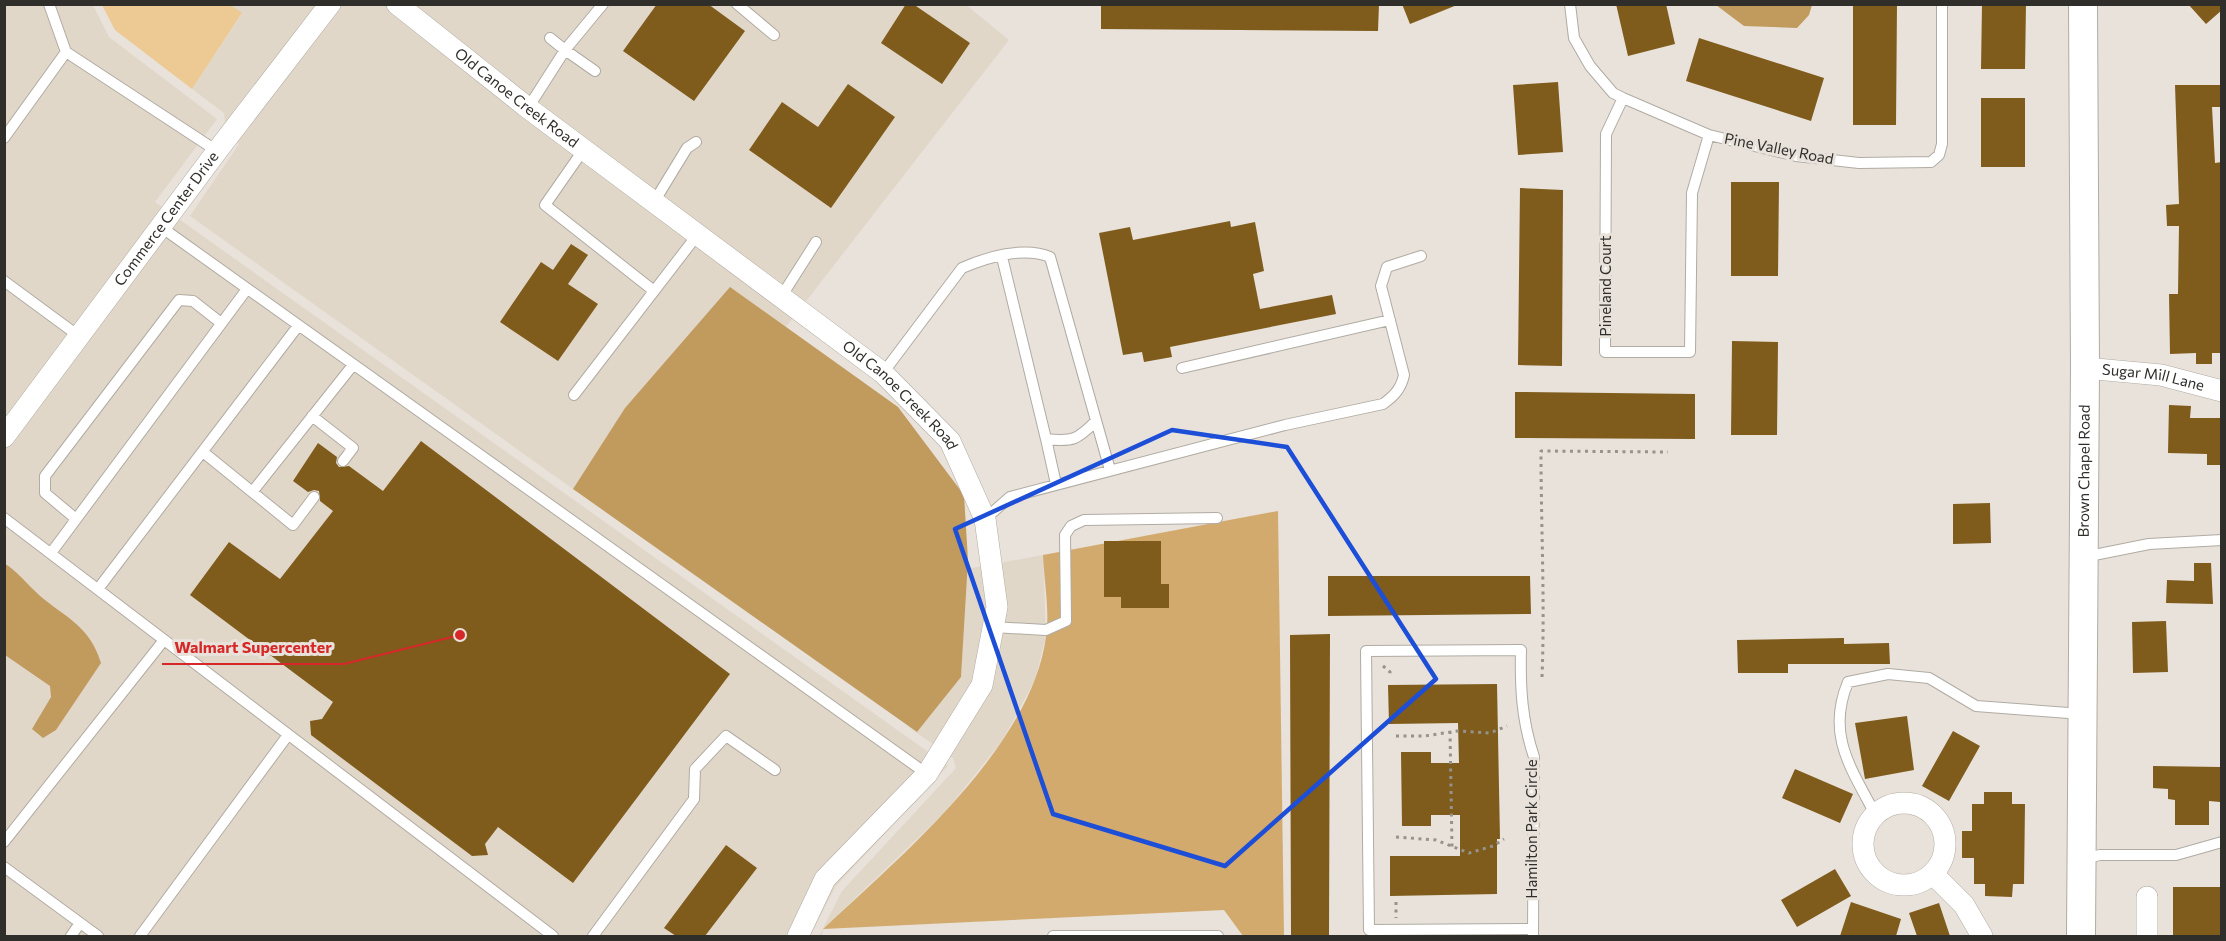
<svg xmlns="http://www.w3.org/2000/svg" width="2226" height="941" font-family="Commissioner,sans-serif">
<rect width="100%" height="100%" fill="#e8e2da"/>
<!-- built -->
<path fill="#e1d7c9" d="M965,4L1009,40L786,327L731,288L625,408L573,489L190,216L239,144L219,130L225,122L224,113L192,89L242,14L230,5Z
M5,5H93L109,37L217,119L155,202L948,766L836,886L810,936H5Z
M1043,555L1046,636L1035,680L1002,741L946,811L823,929L822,936H819L842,891L956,768L953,758L904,724L917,732L961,677L967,569Z"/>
<!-- green -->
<path fill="#edc993" d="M102,5H230L242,13L192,89L115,30Z"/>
<!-- forest -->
<path fill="#d2aa6e" d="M1278,511L1284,936H1243L1224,910L823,929C901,856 1031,748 1046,637C1050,611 1044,581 1043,555Z"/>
<!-- water -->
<path fill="#c19a5e" d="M1716,5H1812L1809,15L1797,28L1744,26Z
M730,287L898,407L964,495L968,560L961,677L917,732L573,489L625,408Z
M4,563C18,572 27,584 39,595C66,618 90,626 101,663L56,730L43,738L32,729L51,697L50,686L5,655Z"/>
<!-- building -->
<path fill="#7f5b1c" d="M657,4H708L745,31L694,101L623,51Z
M906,4H913L970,43L942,84L881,43Z
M1101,4H1379L1378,31L1101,29Z
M1402,4H1457V5L1410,24Z
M1616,4H1666L1675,44L1628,56Z
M1853,4H1897L1896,125H1853Z
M1982,4H2026L2025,69H1981Z
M2188,4H2222V10L2206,24Z
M1699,38L1824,78L1811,121L1686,81Z
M1558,82L1563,152L1518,155L1513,85Z
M848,84L895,117L831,208L749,150L782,102L818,127Z
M2175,85H2222V107H2212L2215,163L2222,162V353H2212V364H2196V353L2170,354L2169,294H2178L2179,226H2167L2166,205L2179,204Z
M1981,98H2025V167H1981Z
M1731,182H1779L1778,276H1731Z
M1520,188L1563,190L1562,366L1518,365Z
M1230,221L1231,227L1255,222L1264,271L1253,274L1260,309L1332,295L1336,314L1170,347L1172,357L1144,362L1142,352L1123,355L1099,233L1130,227L1133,240Z
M571,244L588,255L568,284L598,304L558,361L500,322L541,262L553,270Z
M1732,341L1778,342L1777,435H1731Z
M1515,392L1695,394V439L1515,438Z
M2169,405L2191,406L2190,418H2222V465H2207V454L2168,453Z
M421,441L730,674L573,883L498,827L485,844L488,855L472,856L311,735L310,721L322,719L333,702L190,595L229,542L280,579L333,511L320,501L319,491L314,490L308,492L293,481L318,443L337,457L336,463L339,467L349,466L383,491Z
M1990,503L1991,543L1953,544V504Z
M1104,541H1161V584H1169V608H1121V597H1104Z
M2194,563H2211L2213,604L2166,603L2167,580L2194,581Z
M1328,576H1530L1531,614L1328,616Z
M2166,621L2168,672L2133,673L2132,622Z
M1330,634L1329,936H1291L1290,635Z
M1844,638V644L1889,643L1890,664H1788V673H1738L1737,640Z
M1497,684L1500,839H1497V894L1390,896V856H1460V815H1431V826H1402L1401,752H1431V763H1459L1458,723L1389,724L1388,685Z
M1907,716L1914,770L1865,779L1855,723Z
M1953,731L1980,746L1949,801L1922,786Z
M2153,766L2221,767L2220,802L2209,801V825H2175V800L2168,799V789L2153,788Z
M1795,769L1853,794L1840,823L1782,798Z
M1984,792H2012V804H2025L2024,884H2013L2012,897L1985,896V884H1974V858H1962V831H1972V804H1984Z
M726,845L757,868L705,936H676L664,928Z
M1835,869L1851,896L1797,927L1781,900Z
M2173,887H2222V936H2173Z
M1851,902L1901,919L1896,936H1840Z
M1939,903L1950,936H1917L1909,913Z"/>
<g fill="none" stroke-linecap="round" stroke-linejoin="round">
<defs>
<path id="lane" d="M49,4L66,52L217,151
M737,4L774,35
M1570,4L1574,38L1590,66L1613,93L1623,98L1709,135L1796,156L1859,163L1931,162L1939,155L1942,144V4
M550,38L565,50L603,4
M1623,98L1606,134L1605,352H1690L1692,193L1709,135
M528,108L565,50L595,71
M4,138L66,52
M584,149L545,205L654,291
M654,202L687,148L696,142
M161,227L927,774
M1002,257L1046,439C1073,442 1077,440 1096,421
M4,281L80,337
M781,297L816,242
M1182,368L1390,320
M883,373L962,268C987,257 1024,246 1050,257L1110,470
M574,395L698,234
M312,416L353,448L343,461
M1046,439L1056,484
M203,452L293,525L314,497
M253,491L353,365
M4,518L553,936
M76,519L45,493V476L179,300L193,301L221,323
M985,519L1010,497L1285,425L1383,404C1394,396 1401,389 1404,375L1381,286L1387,267L1421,256
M51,553L247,289
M2084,557L2149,544L2222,540
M98,589L298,326
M993,627L1046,630L1066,621L1065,535L1071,526L1084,520L1217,518
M1875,814C1851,768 1826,735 1848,682L1888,674L1929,678L1976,706L2082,714
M4,842L164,640
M2082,859L2100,855H2176L2222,842
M4,867L98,936
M1532,929L1369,930L1366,651L1521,650C1520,688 1522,721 1534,757L1533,936
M71,936L80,923
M140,936L288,735
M593,936L694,799L695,769L726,736L775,770
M1053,936H1218"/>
<g id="street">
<path id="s1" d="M397,4L528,108L883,373L950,441L985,519L997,607L982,685L927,774L825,879L798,936"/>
<path id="s2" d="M2085,368L2161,375L2222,391"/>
<path id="s3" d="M4,437L217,151L330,4"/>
<circle cx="1904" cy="844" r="41"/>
<path d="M1933,874L1964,905L1982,936"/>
<path d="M2147,936V897"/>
</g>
<g id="secondary">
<path id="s4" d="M2081,936L2085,368L2083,4"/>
</g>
</defs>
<!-- lane casing -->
<use href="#lane" stroke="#b0aba3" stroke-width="12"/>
<!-- street casing -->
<use href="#street" stroke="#b0aba3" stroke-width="22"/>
<!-- secondary casing -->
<use href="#secondary" stroke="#b0aba3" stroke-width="30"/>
<!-- path -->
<path stroke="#96928c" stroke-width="3" stroke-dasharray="3 4.5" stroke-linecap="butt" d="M1383,666L1390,672V677
M1542,677C1545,602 1541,527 1541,451L1668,452
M1450,731L1452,847
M1396,736H1425L1457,731L1490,733L1507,726
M1396,837L1436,840L1469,853L1493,846L1504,839
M1396,902V918"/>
<!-- lane -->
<use href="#lane" stroke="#fff" stroke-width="10"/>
<!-- street -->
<use href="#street" stroke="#fff" stroke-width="21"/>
<!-- secondary -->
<use href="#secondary" stroke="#fff" stroke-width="28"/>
</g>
<!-- marked area -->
<path fill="none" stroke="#1d4ed8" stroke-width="4.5" stroke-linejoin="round" d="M1172,430L1287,447L1436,679L1225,866L1053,814L955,529Z"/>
<g text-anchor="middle" stroke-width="6" stroke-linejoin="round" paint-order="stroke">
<!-- street labels -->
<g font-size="15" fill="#302e2b" stroke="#e8e2da">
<text dy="5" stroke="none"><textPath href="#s1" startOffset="152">Old Canoe Creek Road</textPath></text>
<text transform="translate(1779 149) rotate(11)" y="5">Pine Valley Road</text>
<text dy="5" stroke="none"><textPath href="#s3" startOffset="272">Commerce Center Drive</textPath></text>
<text transform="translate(1606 286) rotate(-90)" y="5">Pineland Court</text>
<text dy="5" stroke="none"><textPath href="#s2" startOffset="69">Sugar Mill Lane</textPath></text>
<text dy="5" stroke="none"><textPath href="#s1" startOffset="638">Old Canoe Creek Road</textPath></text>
<text dy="5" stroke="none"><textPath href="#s4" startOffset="465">Brown Chapel Road</textPath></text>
<text transform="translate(1532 829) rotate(-90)" y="5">Hamilton Park Circle</text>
</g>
</g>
<!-- callouts -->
<path fill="none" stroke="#d62828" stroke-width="2" d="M460 635L344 664H162"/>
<circle fill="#d62828" stroke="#e8e2da" stroke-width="2" cx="460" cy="635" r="6"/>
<g font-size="16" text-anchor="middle" font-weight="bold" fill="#d62828" stroke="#e8e2da" stroke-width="6" stroke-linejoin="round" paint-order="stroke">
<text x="253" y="653">Walmart Supercenter</text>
</g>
<!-- border -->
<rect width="2226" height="941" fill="none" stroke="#302e2b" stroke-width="12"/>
</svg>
